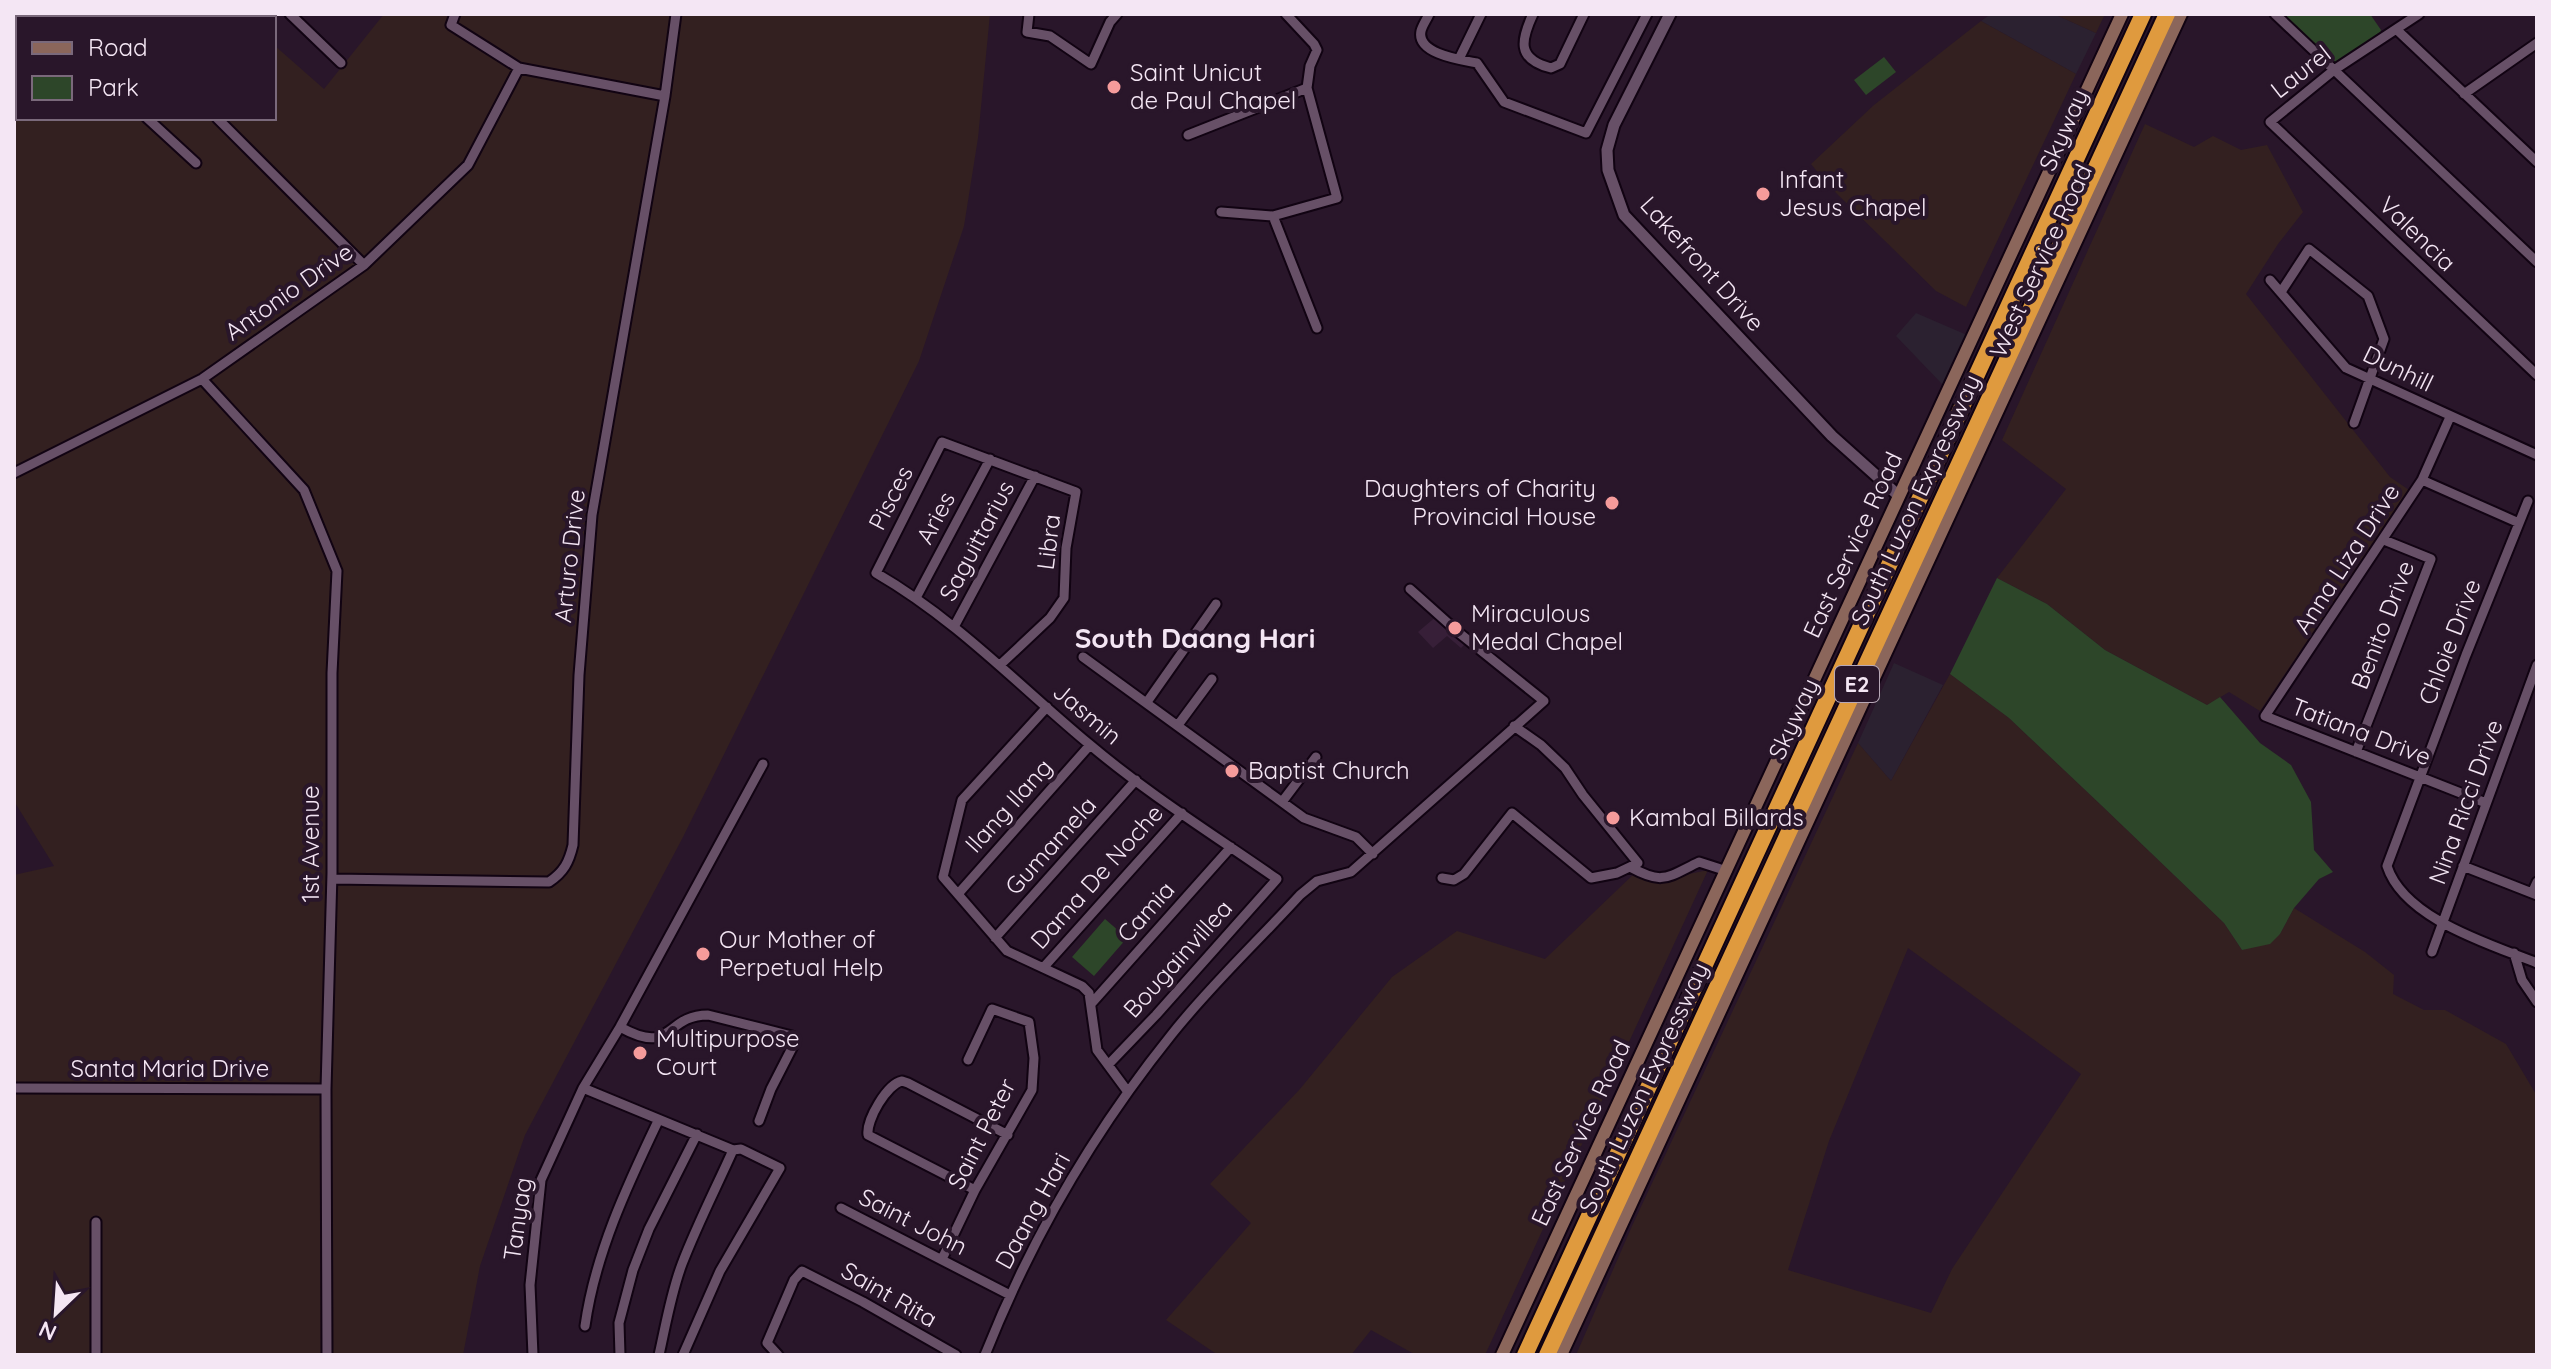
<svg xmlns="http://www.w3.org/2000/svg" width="2551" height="1369" font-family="Quicksand,sans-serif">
<rect width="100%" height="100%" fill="#29162a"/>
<!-- commercial -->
<path fill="#2b2130" d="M1991,14H2054L2096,33L2076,74L1981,21Z
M1916,313L1967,335L1943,385L1896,336Z
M1894,663L1943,685L1891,781L1858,743Z"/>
<!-- industrial -->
<path fill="#332020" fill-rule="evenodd" d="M98,14H240L244,18H94Z
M384,14H990L978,138L964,226L919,361L682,839L525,1135L480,1266L463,1355H14V875L54,866L14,801V92L18,88V118H274V45L324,89Z
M2054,14H2105L2096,33Z
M1981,21L2076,74L1966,307L1936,291L1829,186L1811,164L1874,105Z
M2145,124L2194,147L2213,136L2241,150L2267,145L2303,212L2278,244L2246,294L2390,477L2409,490L2260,711L2229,692L2207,705L2105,650L2047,604L1997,578L2066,489L2002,440Z
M1950,674L2009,718L2101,805L2224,923L2242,950L2280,934L2294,908L2365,952L2394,975L2393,994L2424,1010H2445L2506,1044L2537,1096V1354L1576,1355L1632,1226L1858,743L1891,781ZM1908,948L2081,1074L1952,1269L1931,1313L1788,1270L1829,1141Z
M1708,870L1485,1355H1416L1371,1330L1351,1355H1218L1166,1320L1251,1223L1210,1184L1300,1089L1392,977L1457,931L1545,959L1637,871L1651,882Z"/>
<!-- built -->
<path fill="#371f38" d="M1438,615L1467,642L1461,648L1447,636L1433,648L1418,632Z"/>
<!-- green -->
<path fill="#2d4629" d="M2282,14H2370L2381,30L2380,34L2334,63Z
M1884,57L1896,72L1866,95L1854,80Z
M1997,578L2047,604L2105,650L2207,705L2220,697L2260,743L2291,765L2311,802L2314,850L2333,872L2319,879L2294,908L2280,934L2270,944L2242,950L2224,923L2101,805L2009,718L1950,674Z
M1105,919L1127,938L1094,976L1072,957Z"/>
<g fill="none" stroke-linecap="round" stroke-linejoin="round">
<defs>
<path id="minor" d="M290,14L341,63
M455,14L451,25L519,68L665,96
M1029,14L1027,32L1050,36L1091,64L1110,22L1117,14
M1429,14C1427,19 1422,26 1421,31C1416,54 1462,60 1477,63L1504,102L1586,133L1647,14
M1533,14C1521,40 1516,59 1551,68L1560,64L1584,14
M2275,14L2537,262
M2419,14L2334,70L2270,122L2537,375
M2396,29L2537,162
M14,52L18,54
M1459,59L1481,14
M2464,94L2537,43
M147,118L196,163
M217,118L364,265
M1188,135L1307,88
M1221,212L1273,216L1337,198L1307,88L1310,66L1317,50L1314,44L1286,14
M1273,216L1317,328
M2270,280L2346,368L2537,455
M2281,292L2309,249L2368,296L2384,339L2354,423
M202,379L304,490L337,571L332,673V873L326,1089L327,1355
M2450,417L2422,480L2265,716L2486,803
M14,473L202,379L364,265L468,165L519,68
M2422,480L2519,523
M2528,501L2466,655L2387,866C2404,919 2490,944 2537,963
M917,596L990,459
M955,625L1035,476
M1083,657L1304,818L1356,837L1373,854
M1000,665L1050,618L1064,598L1066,548L1076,492L942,442L876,573C957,620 1018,685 1089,744C1148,794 1214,835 1277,879L1156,1015L1108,1065
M1147,702L1216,604
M1047,707L962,800L943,877L1007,951L1082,986L1089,993L1097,1050L1128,1092
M1178,725L1212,679
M2356,752L2431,559L2384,540
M1282,802L1316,757
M2463,866L2537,895
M1630,867C1663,885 1666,878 1699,862L1727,871
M1442,878L1454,880L1464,874L1512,813L1591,878L1617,873L1638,863L1583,795L1565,768L1541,745L1514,726
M332,879L549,882C564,872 569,862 573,845L579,675L592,515L665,96L676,14
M2532,893L2537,882
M958,894L1090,745
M995,938L1136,780
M2432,952L2537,665
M2514,953L2522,980L2537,1002
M1043,968L1182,813
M1091,1004L1231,847
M620,1027C674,1057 664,1015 708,1015L792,1036L793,1046L771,1089L759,1121
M14,1088L326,1089
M583,1088L620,1027L763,764
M975,1190L868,1135C866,1120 887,1084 902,1081L908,1083L1008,1135
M841,1208L1010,1295
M942,1259L975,1190L1032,1090L1034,1058L1029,1022L992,1009L968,1060
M585,1326C595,1254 627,1186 658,1121
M96,1355V1222
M533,1355L530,1285L541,1180L583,1088L733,1150C716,1188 697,1225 682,1264C671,1293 666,1324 659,1355
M620,1355L619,1323L633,1270L649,1229L697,1134
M683,1355L720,1271L780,1168L741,1149L733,1150
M778,1355L767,1343L794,1280L802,1271L863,1302L956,1355
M985,1355C1031,1239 1094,1131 1172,1034C1211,985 1258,941 1300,895L1317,881L1351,872L1544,701L1458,632L1410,589"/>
<path id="tertiary" d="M1670,14L1614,125L1607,150L1608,170L1624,215L1832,436L1899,496"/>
<path id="secondary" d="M1502,1355L2122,14
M1561,1355L2181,14"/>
<path id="motorway" d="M1525,1355L2143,14
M1547,1355L2167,14"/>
</defs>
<!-- minor casing -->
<use href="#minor" stroke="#110312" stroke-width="13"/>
<!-- tertiary casing -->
<use href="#tertiary" stroke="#110312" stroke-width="15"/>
<!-- secondary casing -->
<use href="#secondary" stroke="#110312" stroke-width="16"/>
<!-- motorway casing -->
<use href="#motorway" stroke="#110312" stroke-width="20"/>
<!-- minor -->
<use href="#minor" stroke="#675067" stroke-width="9"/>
<!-- tertiary -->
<use href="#tertiary" stroke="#675067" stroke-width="11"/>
<!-- secondary -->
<use href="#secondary" stroke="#8b665b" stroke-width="12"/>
<!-- motorway -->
<use href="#motorway" stroke="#df9a3e" stroke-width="16"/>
</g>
<!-- markers -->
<g fill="#f59b9b" stroke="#29162a" stroke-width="3">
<circle cx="1114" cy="87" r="8"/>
<circle cx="1763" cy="194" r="8"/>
<circle cx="1612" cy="503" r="8"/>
<circle cx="1455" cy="628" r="8"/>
<circle cx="1232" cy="771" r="8"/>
<circle cx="1613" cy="818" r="8"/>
<circle cx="703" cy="954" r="8"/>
<circle cx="640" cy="1053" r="8"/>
</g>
<g text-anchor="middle" stroke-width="8" stroke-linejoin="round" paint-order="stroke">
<!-- shield labels -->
<rect fill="#29162a" stroke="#b7a8b7" stroke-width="2" x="1835" y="666" width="44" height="36" rx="6"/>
<g font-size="22" font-weight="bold" fill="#f4e6f4">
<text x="1857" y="692">E2</text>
</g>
<!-- street labels -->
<g font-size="24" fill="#f4e6f4" stroke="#29162a">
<text transform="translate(2301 72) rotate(-38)" y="8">Laurel</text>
<text transform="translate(2064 130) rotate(-66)" y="8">Skyway</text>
<text transform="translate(2417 234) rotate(44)" y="8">Valencia</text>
<text transform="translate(2041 261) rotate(-65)" y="8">West Service Road</text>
<text transform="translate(1702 264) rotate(48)" y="8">Lakefront Drive</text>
<text transform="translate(289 292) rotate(-35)" y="8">Antonio Drive</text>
<text transform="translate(2398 369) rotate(26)" y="8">Dunhill</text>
<text transform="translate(891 498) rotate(-63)" y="8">Pisces</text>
<text transform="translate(1916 500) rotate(-65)" y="8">South Luzon Expressway</text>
<text transform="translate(936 518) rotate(-62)" y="8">Aries</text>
<text transform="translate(977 541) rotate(-62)" y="8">Saguittarius</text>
<text transform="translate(1049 542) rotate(-83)" y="8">Libra</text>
<text transform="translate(1853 545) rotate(-65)" y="8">East Service Road</text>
<text transform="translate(570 556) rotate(-84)" y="8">Arturo Drive</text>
<text transform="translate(2347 559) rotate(-57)" y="8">Anna Liza Drive</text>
<text transform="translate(2383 625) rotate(-69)" y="8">Benito Drive</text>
<text transform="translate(2450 642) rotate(-69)" y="8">Chloie Drive</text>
<text transform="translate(1087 714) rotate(40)" y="8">Jasmin</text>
<text transform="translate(1794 719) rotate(-65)" y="8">Skyway</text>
<text transform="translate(2361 732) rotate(21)" y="8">Tatiana Drive</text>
<text transform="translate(2466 802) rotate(-70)" y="8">Nina Ricci Drive</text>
<text transform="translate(1009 806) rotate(-48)" y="8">Ilang Ilang</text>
<text transform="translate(311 844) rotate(-90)" y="8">1st Avenue</text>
<text transform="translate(1051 846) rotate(-48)" y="8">Gumamela</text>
<text transform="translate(1097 877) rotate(-48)" y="8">Dama De Noche</text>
<text transform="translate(1146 912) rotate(-48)" y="8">Camia</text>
<text transform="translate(1178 959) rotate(-48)" y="8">Bougainvillea</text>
<text x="170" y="1077">Santa Maria Drive</text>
<text transform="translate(1644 1088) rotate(-65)" y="8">South Luzon Expressway</text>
<text transform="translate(1581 1133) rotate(-65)" y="8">East Service Road</text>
<text transform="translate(982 1134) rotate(-63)" y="8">Saint Peter</text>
<text transform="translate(1033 1211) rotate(-61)" y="8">Daang Hari</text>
<text transform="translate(518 1219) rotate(-82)" y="8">Tanyag</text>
<text transform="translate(913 1222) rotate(27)" y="8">Saint John</text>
<text transform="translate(889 1295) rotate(30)" y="8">Saint Rita</text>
</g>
<!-- poi labels -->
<g font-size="24" fill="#f4e6f4" stroke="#29162a" text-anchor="start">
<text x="1130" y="81">Saint Unicut<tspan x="1130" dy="28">de Paul Chapel</tspan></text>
<text x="1779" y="188">Infant<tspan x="1779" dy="28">Jesus Chapel</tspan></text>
<text x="1596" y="497" text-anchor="end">Daughters of Charity<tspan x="1596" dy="28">Provincial House</tspan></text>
<text x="1471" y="622">Miraculous<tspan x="1471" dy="28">Medal Chapel</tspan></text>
<text x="1248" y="779">Baptist Church</text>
<text x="1629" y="826">Kambal Billards</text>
<text x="719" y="948">Our Mother of<tspan x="719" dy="28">Perpetual Help</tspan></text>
<text x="656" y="1047">Multipurpose<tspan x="656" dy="28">Court</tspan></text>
</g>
<!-- quarter labels -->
<g font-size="28" font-weight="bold" fill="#f4e6f4" stroke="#29162a">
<text x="1195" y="648">South Daang Hari</text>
</g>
</g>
<!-- border -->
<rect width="2551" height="1369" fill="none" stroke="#f4e6f4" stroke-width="32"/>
<!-- legend -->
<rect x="16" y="16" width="260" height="104" fill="#29162a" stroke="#7a697b" stroke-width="2"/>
<rect x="32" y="42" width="40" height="12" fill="#8b665b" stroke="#7a697b" stroke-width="2"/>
<text x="88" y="56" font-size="24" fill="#f4e6f4">Road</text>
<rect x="32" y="76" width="40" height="24" fill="#2d4629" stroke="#7a697b" stroke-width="2"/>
<text x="88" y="96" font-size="24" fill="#f4e6f4">Park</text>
<!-- north arrow -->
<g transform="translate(56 1313) rotate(205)" stroke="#29162a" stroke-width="6" paint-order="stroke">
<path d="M0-6L14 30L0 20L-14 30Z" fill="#f4e6f4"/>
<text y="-12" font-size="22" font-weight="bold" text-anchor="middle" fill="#f4e6f4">N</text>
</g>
</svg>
